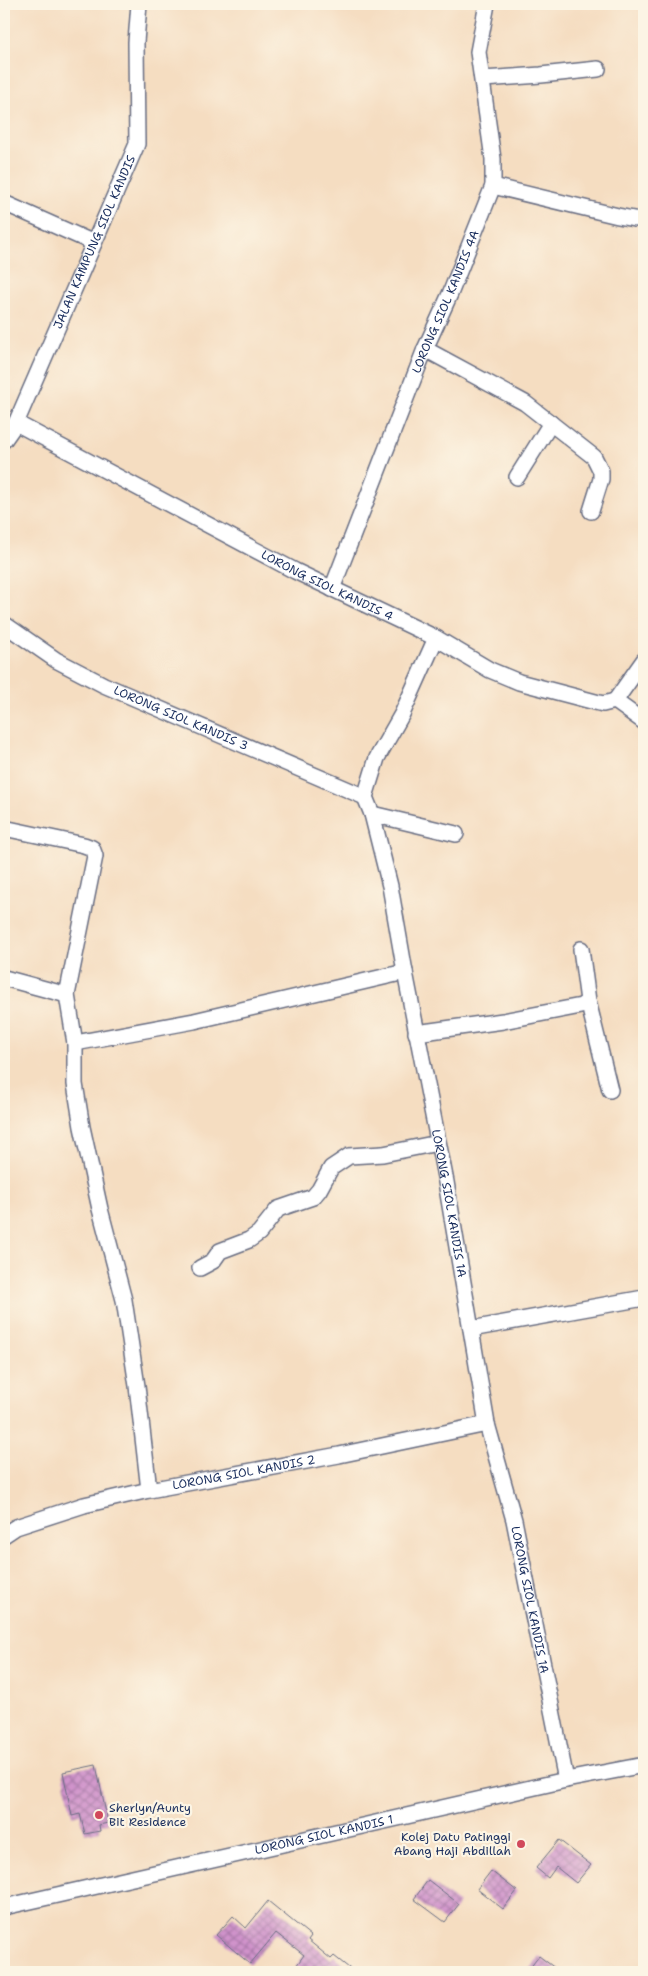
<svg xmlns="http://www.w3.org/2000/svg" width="648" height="1976" font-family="'Shantell Sans',sans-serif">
<defs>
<pattern id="building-cross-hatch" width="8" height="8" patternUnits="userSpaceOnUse" patternTransform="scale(1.25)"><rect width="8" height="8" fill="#d093cb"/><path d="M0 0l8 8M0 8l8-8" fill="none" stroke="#a878a8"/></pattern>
</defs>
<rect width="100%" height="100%" fill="#fcf5e5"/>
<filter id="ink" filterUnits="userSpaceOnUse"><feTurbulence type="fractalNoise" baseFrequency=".02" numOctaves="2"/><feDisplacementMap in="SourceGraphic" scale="10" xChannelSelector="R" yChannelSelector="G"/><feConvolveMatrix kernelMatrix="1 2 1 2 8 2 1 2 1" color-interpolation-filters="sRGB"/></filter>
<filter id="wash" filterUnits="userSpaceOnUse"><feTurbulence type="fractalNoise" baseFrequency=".0096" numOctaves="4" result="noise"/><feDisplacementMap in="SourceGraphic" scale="20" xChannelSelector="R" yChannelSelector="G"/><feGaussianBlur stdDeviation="1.12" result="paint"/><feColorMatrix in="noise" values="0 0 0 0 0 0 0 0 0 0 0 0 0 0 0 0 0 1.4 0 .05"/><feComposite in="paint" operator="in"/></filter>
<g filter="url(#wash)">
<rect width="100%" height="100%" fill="#f5ddc1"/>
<g id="blocks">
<!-- building -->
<path fill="url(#building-cross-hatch)" d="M96,1765L108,1823L99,1825L100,1831L85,1834L80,1814L72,1816L63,1772Z
M559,1840L591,1865L576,1883L556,1867L548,1878L536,1868Z
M491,1871L517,1891L503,1909L477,1889Z
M428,1880L459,1904L445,1922L414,1899Z
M268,1901L311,1936L308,1940L331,1959L334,1956L354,1972H321L315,1967L311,1972H303L296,1966L304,1955L276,1933L250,1964L216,1935L233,1916L246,1928Z
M539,1956L560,1972H527Z"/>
</g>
</g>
<g filter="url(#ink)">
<use href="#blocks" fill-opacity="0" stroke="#676c81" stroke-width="1"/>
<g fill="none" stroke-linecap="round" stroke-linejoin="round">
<defs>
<g id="minor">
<path d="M483,79L541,75L598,69"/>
<path d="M493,186L618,216L634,219"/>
<path d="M4,203L94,243"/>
<path d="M425,349L525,403L594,457L601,471V479L591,511"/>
<path id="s1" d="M16,423L295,571L436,638L490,670L519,682L603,704L615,701L644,722"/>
<path id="s2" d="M4,440L16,423L137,144L136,42L139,4"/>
<path d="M517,477L551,423"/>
<path id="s3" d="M332,589L425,349L450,294L493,186V159L478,52L487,4"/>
<path id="s4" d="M4,624L56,660L104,685L365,797"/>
<path id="s5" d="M436,638L402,714L377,758L365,797L372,814L390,886L405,972L446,1182L487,1424L514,1520L566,1780"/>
<path d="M615,701L644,660"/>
<path d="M372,814L456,834"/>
<path d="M4,828L84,845L92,848L95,856L67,995"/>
<path d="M4,978L67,995L75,1043V1084L82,1127L100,1209L124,1300L137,1386L149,1490"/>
<path d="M588,1001L610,1090"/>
<path d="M416,1033L503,1021L581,1006L588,1001L581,949"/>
<path d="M75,1043L194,1021L405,972"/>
<path d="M200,1268L213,1261L220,1251L249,1240L259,1233L278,1209L313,1197L319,1190L331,1168L349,1156L383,1154L438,1143"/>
<path d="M471,1329L644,1298"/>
<path id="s6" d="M4,1535L16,1527L84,1505L149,1490L339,1455L487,1424"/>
<path id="s7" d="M4,1907L566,1780L644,1765"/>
</g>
</defs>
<!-- minor casing -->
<use href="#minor" stroke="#676c81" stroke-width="18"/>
<!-- minor -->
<use href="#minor" stroke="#fff" stroke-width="15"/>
</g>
</g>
<!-- markers -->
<g fill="#d1495b" stroke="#fcf5e5" stroke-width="2">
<circle cx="99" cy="1815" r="5"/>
<circle cx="521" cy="1844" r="5"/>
</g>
<g text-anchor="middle" stroke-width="4.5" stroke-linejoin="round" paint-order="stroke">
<!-- street labels -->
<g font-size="12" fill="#1b2f5e" stroke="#fcf5e5">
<text dy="4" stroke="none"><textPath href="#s2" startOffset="218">JALAN KAMPUNG SIOL KANDIS</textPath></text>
<text dy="4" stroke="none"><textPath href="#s3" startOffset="309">LORONG SIOL KANDIS 4A</textPath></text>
<text dy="4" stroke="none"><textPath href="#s1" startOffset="351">LORONG SIOL KANDIS 4</textPath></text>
<text dy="4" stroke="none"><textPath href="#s4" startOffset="201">LORONG SIOL KANDIS 3</textPath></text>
<text dy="4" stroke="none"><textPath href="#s5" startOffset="590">LORONG SIOL KANDIS 1A</textPath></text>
<text dy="4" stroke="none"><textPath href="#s6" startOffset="249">LORONG SIOL KANDIS 2</textPath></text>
<text dy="4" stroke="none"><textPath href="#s5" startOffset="995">LORONG SIOL KANDIS 1A</textPath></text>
<text dy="4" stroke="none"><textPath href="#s7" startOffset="328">LORONG SIOL KANDIS 1</textPath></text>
</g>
<!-- poi labels -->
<g font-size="12" fill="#1b2f5e" stroke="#fcf5e5" text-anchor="start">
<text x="109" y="1812">Sherlyn/Aunty<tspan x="109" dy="14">Bit Residence</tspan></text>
<text x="511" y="1841" text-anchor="end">Kolej Datu Patinggi<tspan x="511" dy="14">Abang Haji Abdillah</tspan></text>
</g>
</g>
<!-- margin -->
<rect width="648" height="1976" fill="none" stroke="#fcf5e5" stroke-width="20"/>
</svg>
